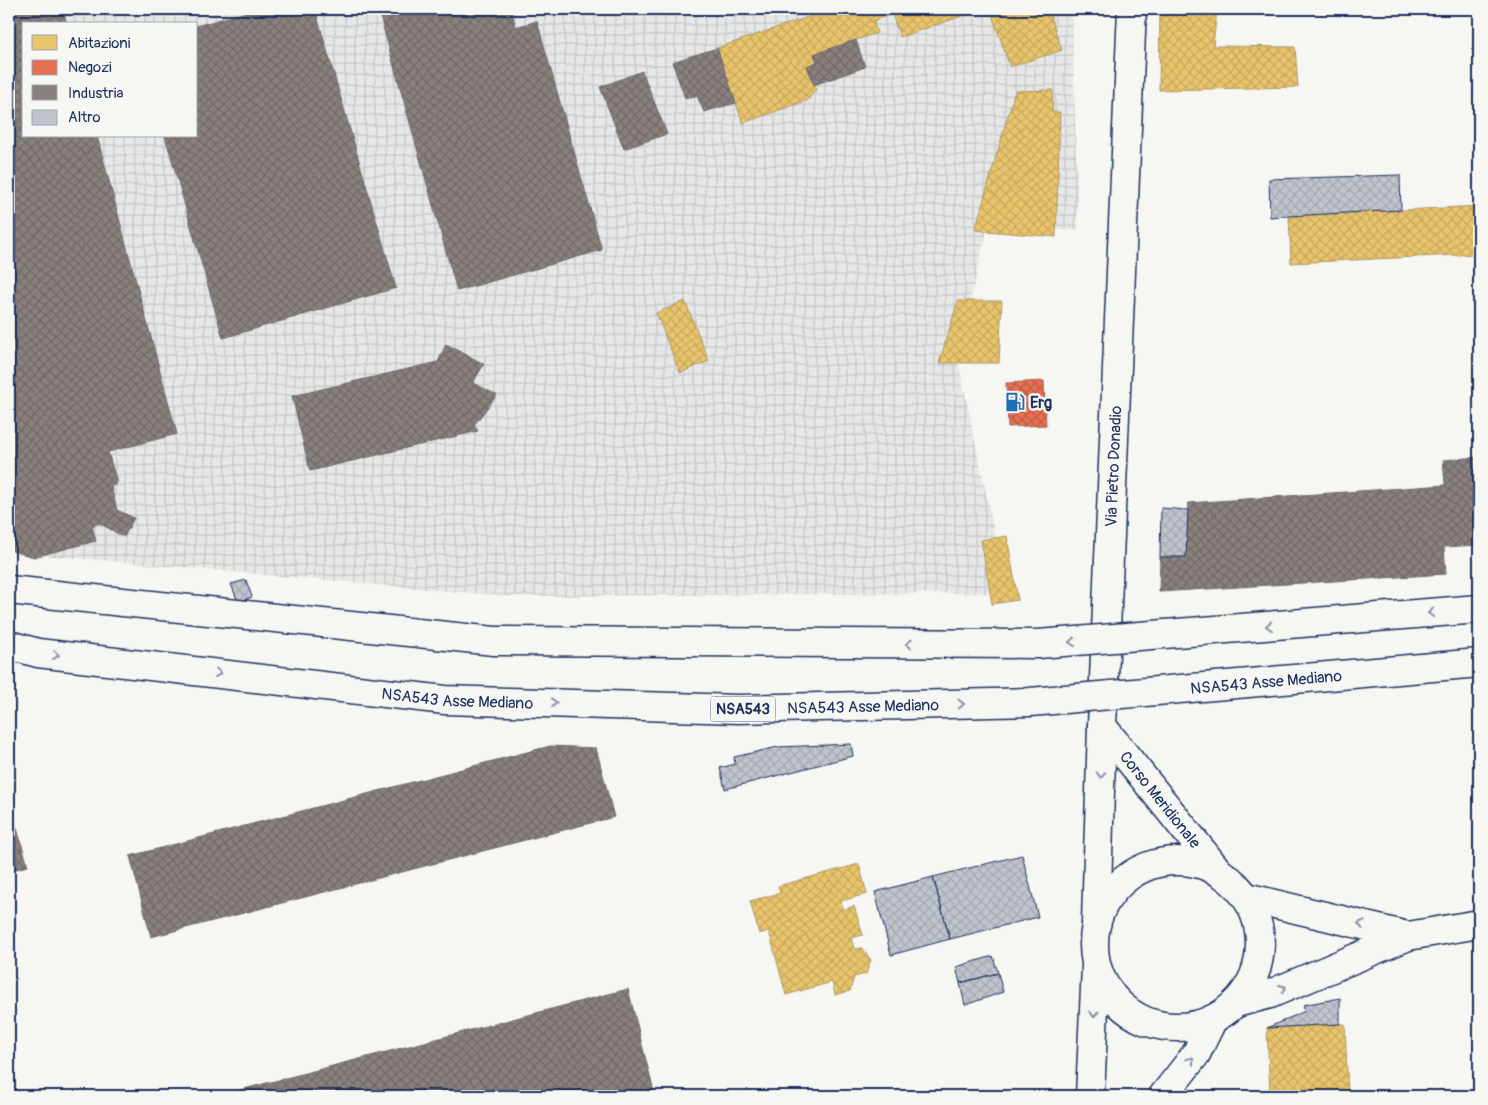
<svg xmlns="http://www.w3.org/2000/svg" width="1488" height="1105" font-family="Pangolin,sans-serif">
<defs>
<pattern id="industrial-grid" width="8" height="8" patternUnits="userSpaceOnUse" patternTransform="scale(1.25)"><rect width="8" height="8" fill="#e6e7e7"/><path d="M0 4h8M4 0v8" fill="none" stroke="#c5c6c9"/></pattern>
<pattern id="homes-cross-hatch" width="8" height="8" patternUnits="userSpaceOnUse" patternTransform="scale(1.25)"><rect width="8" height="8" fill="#e9c46a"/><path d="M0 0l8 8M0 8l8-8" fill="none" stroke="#c7a95e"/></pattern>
<pattern id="shops-cross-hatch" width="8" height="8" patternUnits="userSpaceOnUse" patternTransform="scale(1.25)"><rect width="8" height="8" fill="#e76f51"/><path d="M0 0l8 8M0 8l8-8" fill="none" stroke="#ba5c46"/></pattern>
<pattern id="industry-cross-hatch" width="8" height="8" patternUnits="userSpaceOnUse" patternTransform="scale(1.25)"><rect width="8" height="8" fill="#8a817c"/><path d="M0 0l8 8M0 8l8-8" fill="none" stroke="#706a69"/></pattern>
<pattern id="building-cross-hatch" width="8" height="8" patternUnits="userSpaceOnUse" patternTransform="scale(1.25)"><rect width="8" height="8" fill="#c0c4cd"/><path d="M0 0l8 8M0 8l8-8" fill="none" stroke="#a4a9b2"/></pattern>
</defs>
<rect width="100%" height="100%" fill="#f6f6f2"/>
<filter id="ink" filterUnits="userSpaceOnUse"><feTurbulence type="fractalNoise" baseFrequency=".02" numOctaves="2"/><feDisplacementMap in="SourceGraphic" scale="10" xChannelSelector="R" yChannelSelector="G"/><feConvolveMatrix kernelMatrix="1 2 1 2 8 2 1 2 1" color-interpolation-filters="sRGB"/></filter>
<g filter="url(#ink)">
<!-- industrial -->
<path fill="url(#industrial-grid)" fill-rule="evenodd" d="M9,9H1072L1078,230H987L957,356L1007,593L505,596L9,552ZM24,24H196V136H24Z"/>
<!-- homes -->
<path fill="url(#homes-cross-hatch)" stroke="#ab9766" d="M832,9H983L900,37L892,14L873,21L877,33L814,54L817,62L807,66L816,89L808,100L743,123L717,48Z
M990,9H1048L1062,50L1010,67Z
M1160,9H1217L1213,46L1295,47L1298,87L1159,90Z
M1053,90L1052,112H1060L1056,237L975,230L1015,91Z
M1479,206V254L1291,263L1289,216Z
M685,301L709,361L680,373L656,313Z
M958,301H1002L999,363H939Z
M1007,536L1018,600L992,604L981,540Z
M859,864L867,894L841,901L843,910L854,906L863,935L851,938L854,949L862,948L871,960L866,974L854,977L850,991L835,995L832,982L786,995L769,931L759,934L750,901L780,893L778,886Z
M1345,1024L1348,1096H1270L1267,1028Z"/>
<!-- shops -->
<path fill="url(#shops-cross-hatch)" stroke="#aa5c55" d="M1044,381L1046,425L1008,427L1006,383Z"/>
<!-- industry -->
<path fill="url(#industry-cross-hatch)" stroke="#696873" d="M9,9H63L67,24H24V136H97L177,434L108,452L117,483L111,487L117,510L134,518L124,537L99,523L92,526L96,541L34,557L12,551L9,541Z
M257,9H315L396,288L223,338L165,136H196V26Z
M378,9H511L516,27L537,21L602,250L457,291Z
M856,40L865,67L814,85L807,66L817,62L814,54Z
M717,48L736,103L704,112L697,96L685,98L672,62Z
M642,71L667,134L624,149L600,87Z
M446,344L484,364L473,383L497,395L474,425L478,431L310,471L292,396L438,362Z
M1479,457V545L1444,547L1446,574L1159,592L1160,557H1186L1188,503L1445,485L1443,460Z
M550,746L596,748L614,817L151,937L130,856Z
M9,801L28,866L9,871Z
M628,989L655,1096H217Z"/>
<!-- building -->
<path fill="url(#building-cross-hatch)" stroke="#1b2f5e" d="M1400,175L1401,210L1270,217L1269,179Z
M1161,508L1188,510L1186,557H1160Z
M246,580L252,597L238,602L231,584Z
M851,744L853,756L725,789L720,768L735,764L734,757L778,747Z
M1022,855L1038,917L950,939L933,877Z
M933,877L950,939L891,955L875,892Z
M993,956L998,973L960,983L956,967Z
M998,973L1003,992L965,1005L960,983Z
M1340,998V1024L1267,1028L1305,1011L1303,1005Z
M911,1091L913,1096H891Z"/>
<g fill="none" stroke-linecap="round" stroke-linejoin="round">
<defs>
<g id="secondary">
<path id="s1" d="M1102,726L1219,872"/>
<circle cx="1177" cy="944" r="83"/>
<path d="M1246,897L1408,936"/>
<path id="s2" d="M1096,922L1102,726L1132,9"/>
<path d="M1236,1003L1270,994L1408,936L1479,924"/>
<path d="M1090,1096L1096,966"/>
<path d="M1163,1096L1196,1054L1213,1019"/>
</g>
</defs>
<!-- secondary casing -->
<use href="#secondary" stroke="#1b2f5e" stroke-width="31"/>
<!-- secondary -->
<use href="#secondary" stroke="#f6f6f2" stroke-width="28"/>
<defs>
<g id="highway-bridge">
<path d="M9,590L494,641L1038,644L1479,609"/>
<path id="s3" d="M9,645L38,653L445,700L738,709L1030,702L1479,663"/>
</g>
</defs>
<!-- highway-bridge casing -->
<use href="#highway-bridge" stroke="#1b2f5e" stroke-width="31" stroke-linecap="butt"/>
<!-- highway-bridge -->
<use href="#highway-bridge" stroke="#f6f6f2" stroke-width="28"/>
</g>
<!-- one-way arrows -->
<defs><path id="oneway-chevron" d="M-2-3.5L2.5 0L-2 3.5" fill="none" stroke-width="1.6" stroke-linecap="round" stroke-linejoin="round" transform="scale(1.25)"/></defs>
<g stroke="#8892a8">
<use href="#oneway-chevron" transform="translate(1431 613) rotate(175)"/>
<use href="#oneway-chevron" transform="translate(1269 626) rotate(175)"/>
<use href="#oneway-chevron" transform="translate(1072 642) rotate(175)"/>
<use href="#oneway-chevron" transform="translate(909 644) rotate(-180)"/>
<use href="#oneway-chevron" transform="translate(56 655) rotate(7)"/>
<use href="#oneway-chevron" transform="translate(218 673) rotate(7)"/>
<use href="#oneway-chevron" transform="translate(554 703) rotate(2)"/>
<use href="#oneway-chevron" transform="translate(961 704) rotate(-1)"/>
<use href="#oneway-chevron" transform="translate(1101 775) rotate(92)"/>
<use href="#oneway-chevron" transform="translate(1361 924) rotate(-166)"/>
<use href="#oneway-chevron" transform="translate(1283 988) rotate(-23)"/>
<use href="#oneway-chevron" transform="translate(1094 1014) rotate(92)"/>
<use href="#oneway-chevron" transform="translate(1191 1060) rotate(-53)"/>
</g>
</g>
<!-- icons -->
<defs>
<symbol id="fuel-bare" viewBox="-9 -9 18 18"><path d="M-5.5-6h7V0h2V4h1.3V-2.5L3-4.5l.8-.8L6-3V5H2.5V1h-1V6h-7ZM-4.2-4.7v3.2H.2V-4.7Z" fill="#1f6fb2" stroke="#f6f6f2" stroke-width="2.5" paint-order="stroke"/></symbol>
</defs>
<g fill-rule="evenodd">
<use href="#fuel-bare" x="1001" y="388" width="28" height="28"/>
</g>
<g text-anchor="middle" stroke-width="5" stroke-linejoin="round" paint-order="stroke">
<!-- shield labels -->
<rect fill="#f6f6f2" stroke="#5d6b8a" stroke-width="1" x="710.5" y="696.5" width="65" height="25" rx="4"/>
<g font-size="15" font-weight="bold" fill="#1b2f5e">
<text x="743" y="714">NSA543</text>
</g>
<!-- poi labels -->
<g font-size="16" font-weight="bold" fill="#1b2f5e" stroke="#f6f6f2" text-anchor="start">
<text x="1030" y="408">Erg</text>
</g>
<!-- street labels -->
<g font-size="16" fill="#1b2f5e" stroke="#f6f6f2">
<text dy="6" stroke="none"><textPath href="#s2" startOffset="456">Via Pietro Donadio</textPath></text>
<text dy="6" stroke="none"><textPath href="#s3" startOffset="1262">NSA543 Asse Mediano</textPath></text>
<text dy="6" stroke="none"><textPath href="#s3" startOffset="452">NSA543 Asse Mediano</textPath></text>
<text dy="6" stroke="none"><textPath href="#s3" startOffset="858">NSA543 Asse Mediano</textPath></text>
<text dy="6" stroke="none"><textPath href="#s1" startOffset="94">Corso Meridionale</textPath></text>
</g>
</g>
<!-- margin -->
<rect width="1488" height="1105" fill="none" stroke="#f6f6f2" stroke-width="30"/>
<rect x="15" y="15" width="1458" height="1075" fill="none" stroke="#1b2f5e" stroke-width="2" filter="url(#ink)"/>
<!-- legend -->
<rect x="22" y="22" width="175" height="115" fill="#f6f6f2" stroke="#9ea6b7"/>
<rect x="32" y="35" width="25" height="15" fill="#e9c46a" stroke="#9ea6b7"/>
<text x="68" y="48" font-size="15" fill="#1b2f5e">Abitazioni</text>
<rect x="32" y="60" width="25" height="15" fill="#e76f51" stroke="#9ea6b7"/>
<text x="68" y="72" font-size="15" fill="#1b2f5e">Negozi</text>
<rect x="32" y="85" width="25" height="15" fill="#8a817c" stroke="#9ea6b7"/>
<text x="68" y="98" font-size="15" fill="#1b2f5e">Industria</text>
<rect x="32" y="110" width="25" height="15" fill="#c0c4cd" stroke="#9ea6b7"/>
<text x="68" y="122" font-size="15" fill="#1b2f5e">Altro</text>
</svg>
